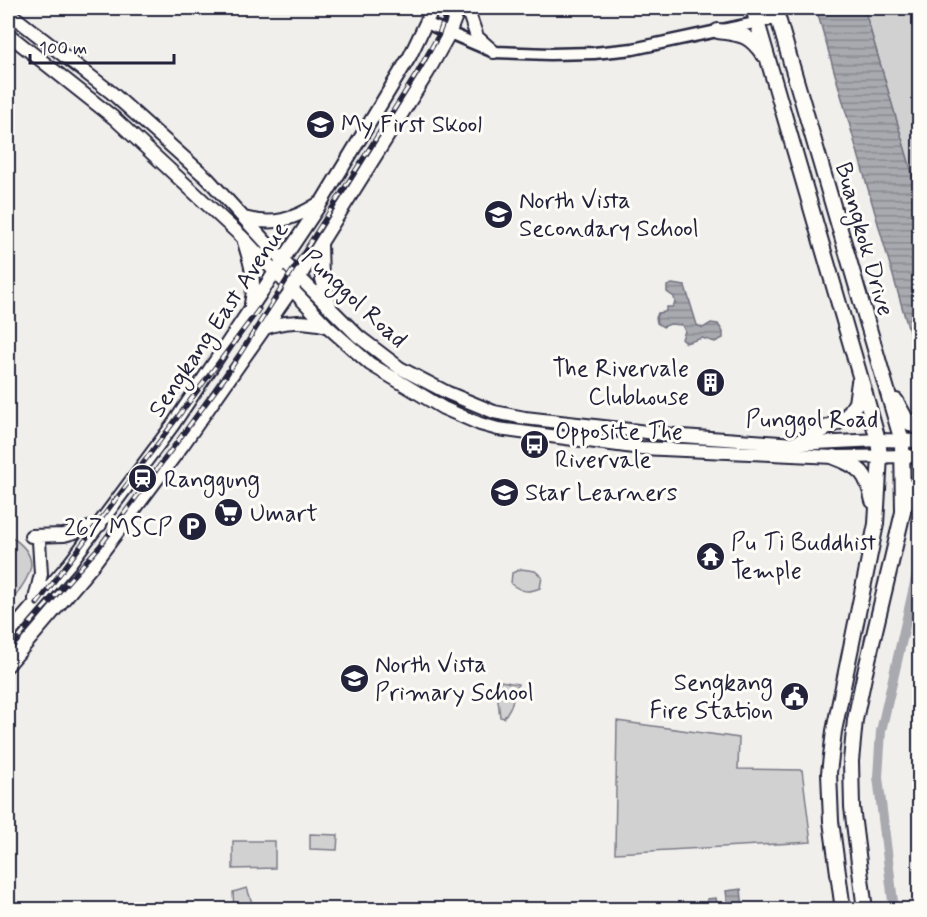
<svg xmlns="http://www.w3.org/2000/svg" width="927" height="917" font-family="Mynerve,sans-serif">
<defs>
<pattern id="water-rules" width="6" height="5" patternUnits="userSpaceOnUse" patternTransform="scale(1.5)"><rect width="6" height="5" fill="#a9a9b0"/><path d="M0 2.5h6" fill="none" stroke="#898990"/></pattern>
</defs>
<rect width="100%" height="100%" fill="#f0efec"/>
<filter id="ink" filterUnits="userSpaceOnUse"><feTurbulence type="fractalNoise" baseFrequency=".0167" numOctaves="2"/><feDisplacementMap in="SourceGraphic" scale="12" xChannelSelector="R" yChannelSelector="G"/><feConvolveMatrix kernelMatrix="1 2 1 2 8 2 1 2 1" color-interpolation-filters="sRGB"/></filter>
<g filter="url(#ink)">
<!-- green -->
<path fill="#d2d1d1" stroke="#7a7a86" stroke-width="1.5" d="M864,8H919V197Z
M8,535C48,559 27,578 8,607Z
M521,569L535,571L542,577L540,588C528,593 522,592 511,584L512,573Z
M500,681L518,684L511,706L504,718L500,717L498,700Z
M617,721L739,738L738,769L802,770L811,842L615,853Z
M310,834L338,835L337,850L310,849Z
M233,841H275V868L233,869Z
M247,888L254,909H234L233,892Z"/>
<!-- water -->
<path fill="url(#water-rules)" stroke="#737381" stroke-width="1.5" d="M816,8H864L919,197V366Z
M672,284L685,286L697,325L703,328L711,323L718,324L723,332V338L715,342L702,338L686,343L682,339L685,331L682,325L670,324L663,327L657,323L656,318L658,313L665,312L667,307H672L675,303L674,297L667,292V286Z
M741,889L743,909H706L707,899L716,898L718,907L728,906L726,891Z"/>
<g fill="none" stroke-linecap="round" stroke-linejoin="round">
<!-- canal -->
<path stroke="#a9a9b0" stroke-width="10" d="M894,910L878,777L881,731L920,561"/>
<defs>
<path id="tertiary" d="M426,23L494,52L550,54L594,53L633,49L778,18"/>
<path id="secondary" d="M467,8L477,37L494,52
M8,12L112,93L208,179L283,261L358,336L400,368L448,393L494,412L525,418L682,436L795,444L878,440L920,441
M8,34L114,118L242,237L327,326L370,364L443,408L480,424L498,429L641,448L834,457L920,456
M244,218C274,226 292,220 318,204
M244,242C251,264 256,281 251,304
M321,244L322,279L330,306
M265,328C286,320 305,321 327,326
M31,536L64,535L100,525
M35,599L41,574L39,541
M8,635L70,563L172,426L321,203L410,56L433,8
M8,665L92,566L182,446L292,289L428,72L449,34L459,8"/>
<path id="primary" d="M753,8L860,376L878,440L880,456L876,524L834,731L829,773L831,821L843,910
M775,8L902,441L903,512L864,677L855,720L851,761L852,807L865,910
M718,31C741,34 749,34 763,54
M896,401L907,421L920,429
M795,444L846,418L856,403L859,382
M834,457C861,467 867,473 873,501
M905,506L911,491L920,479"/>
</defs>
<!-- tertiary casing -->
<use href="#tertiary" stroke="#22223b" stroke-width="15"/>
<!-- secondary casing -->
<use href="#secondary" stroke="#22223b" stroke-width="16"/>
<!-- primary casing -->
<use href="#primary" stroke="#22223b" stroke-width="18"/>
<!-- tertiary -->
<use href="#tertiary" stroke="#fdfcf7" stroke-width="10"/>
<!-- secondary -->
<use href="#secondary" stroke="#fdfcf7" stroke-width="12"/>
<!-- primary -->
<use href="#primary" stroke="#fdfcf7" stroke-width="14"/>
<defs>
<path id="rail" d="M37,604L259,309
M8,652L32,621L100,546L226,376L417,73L438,36L449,8"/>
</defs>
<!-- rail casing -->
<use href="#rail" stroke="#22223b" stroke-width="5"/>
<!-- rail -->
<use href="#rail" stroke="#fdfcf7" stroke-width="3" stroke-dasharray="9" stroke-linecap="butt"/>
</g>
</g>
<!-- icons -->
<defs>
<symbol id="school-disc" viewBox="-11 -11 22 22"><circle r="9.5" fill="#22223b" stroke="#fdfcf7"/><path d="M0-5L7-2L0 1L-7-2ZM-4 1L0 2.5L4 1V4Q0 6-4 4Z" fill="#fff"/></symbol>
<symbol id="building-disc" viewBox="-11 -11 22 22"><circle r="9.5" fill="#22223b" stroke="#fdfcf7"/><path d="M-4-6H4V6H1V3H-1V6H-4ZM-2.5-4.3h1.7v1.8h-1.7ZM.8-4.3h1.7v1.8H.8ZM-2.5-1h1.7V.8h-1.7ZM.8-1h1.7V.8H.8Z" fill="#fff"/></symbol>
<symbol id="bus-disc" viewBox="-11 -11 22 22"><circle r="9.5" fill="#22223b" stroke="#fdfcf7"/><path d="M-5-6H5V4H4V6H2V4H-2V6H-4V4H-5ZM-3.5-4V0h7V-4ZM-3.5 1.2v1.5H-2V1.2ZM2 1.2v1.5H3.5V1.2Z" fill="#fff"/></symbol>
<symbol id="station-disc" viewBox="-11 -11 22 22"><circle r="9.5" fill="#22223b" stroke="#fdfcf7"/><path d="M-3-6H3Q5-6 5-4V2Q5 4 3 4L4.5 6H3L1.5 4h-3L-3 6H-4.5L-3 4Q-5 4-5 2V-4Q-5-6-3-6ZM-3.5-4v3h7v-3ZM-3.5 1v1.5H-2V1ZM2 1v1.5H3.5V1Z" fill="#fff"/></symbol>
<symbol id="supermarket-disc" viewBox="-11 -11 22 22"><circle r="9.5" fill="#22223b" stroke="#fdfcf7"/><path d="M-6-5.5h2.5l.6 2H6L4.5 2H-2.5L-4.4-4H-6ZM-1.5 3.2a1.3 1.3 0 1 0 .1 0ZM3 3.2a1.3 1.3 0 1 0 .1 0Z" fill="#fff"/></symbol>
<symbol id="parking-disc" viewBox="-11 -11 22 22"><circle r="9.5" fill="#22223b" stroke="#fdfcf7"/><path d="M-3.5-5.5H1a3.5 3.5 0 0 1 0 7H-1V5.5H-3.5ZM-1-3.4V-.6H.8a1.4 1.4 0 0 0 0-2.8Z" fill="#fff"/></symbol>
<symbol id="temple-disc" viewBox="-11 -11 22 22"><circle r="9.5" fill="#22223b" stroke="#fdfcf7"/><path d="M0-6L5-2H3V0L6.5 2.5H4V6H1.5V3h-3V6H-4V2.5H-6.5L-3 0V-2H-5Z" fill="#fff"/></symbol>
<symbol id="civic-disc" viewBox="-11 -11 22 22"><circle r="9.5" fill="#22223b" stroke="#fdfcf7"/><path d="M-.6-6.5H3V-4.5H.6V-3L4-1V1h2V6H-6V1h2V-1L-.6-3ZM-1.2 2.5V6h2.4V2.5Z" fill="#fff"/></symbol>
</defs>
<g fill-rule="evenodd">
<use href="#school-disc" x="304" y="108" width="33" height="33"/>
<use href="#school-disc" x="482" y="198" width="33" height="33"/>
<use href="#building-disc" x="694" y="366" width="33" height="33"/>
<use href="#bus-disc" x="518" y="428" width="33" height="33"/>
<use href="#station-disc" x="126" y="462" width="33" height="33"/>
<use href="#school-disc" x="488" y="476" width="33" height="33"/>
<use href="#supermarket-disc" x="212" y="496" width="33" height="33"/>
<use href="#parking-disc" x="176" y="510" width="33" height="33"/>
<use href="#temple-disc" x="694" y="540" width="33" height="33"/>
<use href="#school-disc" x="338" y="662" width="33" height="33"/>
<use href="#civic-disc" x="778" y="680" width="33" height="33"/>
</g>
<g text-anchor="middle" stroke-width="6" stroke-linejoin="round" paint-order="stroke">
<!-- poi labels -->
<g font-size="24" fill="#22223b" stroke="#fdfcf7" text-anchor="start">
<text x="341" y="132">My First Skool</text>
<text x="519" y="208">North Vista<tspan x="519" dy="28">Secondary School</tspan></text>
<text x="689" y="376" text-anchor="end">The Rivervale<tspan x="689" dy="28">Clubhouse</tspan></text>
<text x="555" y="439">Opposite The<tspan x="555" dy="28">Rivervale</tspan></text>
<text x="164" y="487">Ranggung</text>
<text x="525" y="500">Star Learners</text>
<text x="250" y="521">Umart</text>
<text x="172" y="535" text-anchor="end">267 MSCP</text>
<text x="731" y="550">Pu Ti Buddhist<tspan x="731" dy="28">Temple</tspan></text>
<text x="375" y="672">North Vista<tspan x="375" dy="28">Primary School</tspan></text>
<text x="773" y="690" text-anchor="end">Sengkang<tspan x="773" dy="28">Fire Station</tspan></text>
</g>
<!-- street labels -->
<g font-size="24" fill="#22223b" stroke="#fdfcf7">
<text transform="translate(865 239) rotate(74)" y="8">Buangkok Drive</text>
<text transform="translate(355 298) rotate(43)" y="8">Punggol Road</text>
<text transform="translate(218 319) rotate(-56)" y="8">Sengkang East Avenue</text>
<text x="812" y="427">Punggol Road</text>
</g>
</g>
<!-- margin -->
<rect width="927" height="917" fill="none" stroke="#fdfcf7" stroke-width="30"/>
<rect x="15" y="15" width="897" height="887" fill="none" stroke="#22223b" stroke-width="2" filter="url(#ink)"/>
<!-- scale -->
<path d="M30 54v9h144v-9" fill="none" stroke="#22223b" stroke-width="3"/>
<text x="39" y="54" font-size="18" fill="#22223b" stroke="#fdfcf7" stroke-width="4.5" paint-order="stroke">100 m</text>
</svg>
